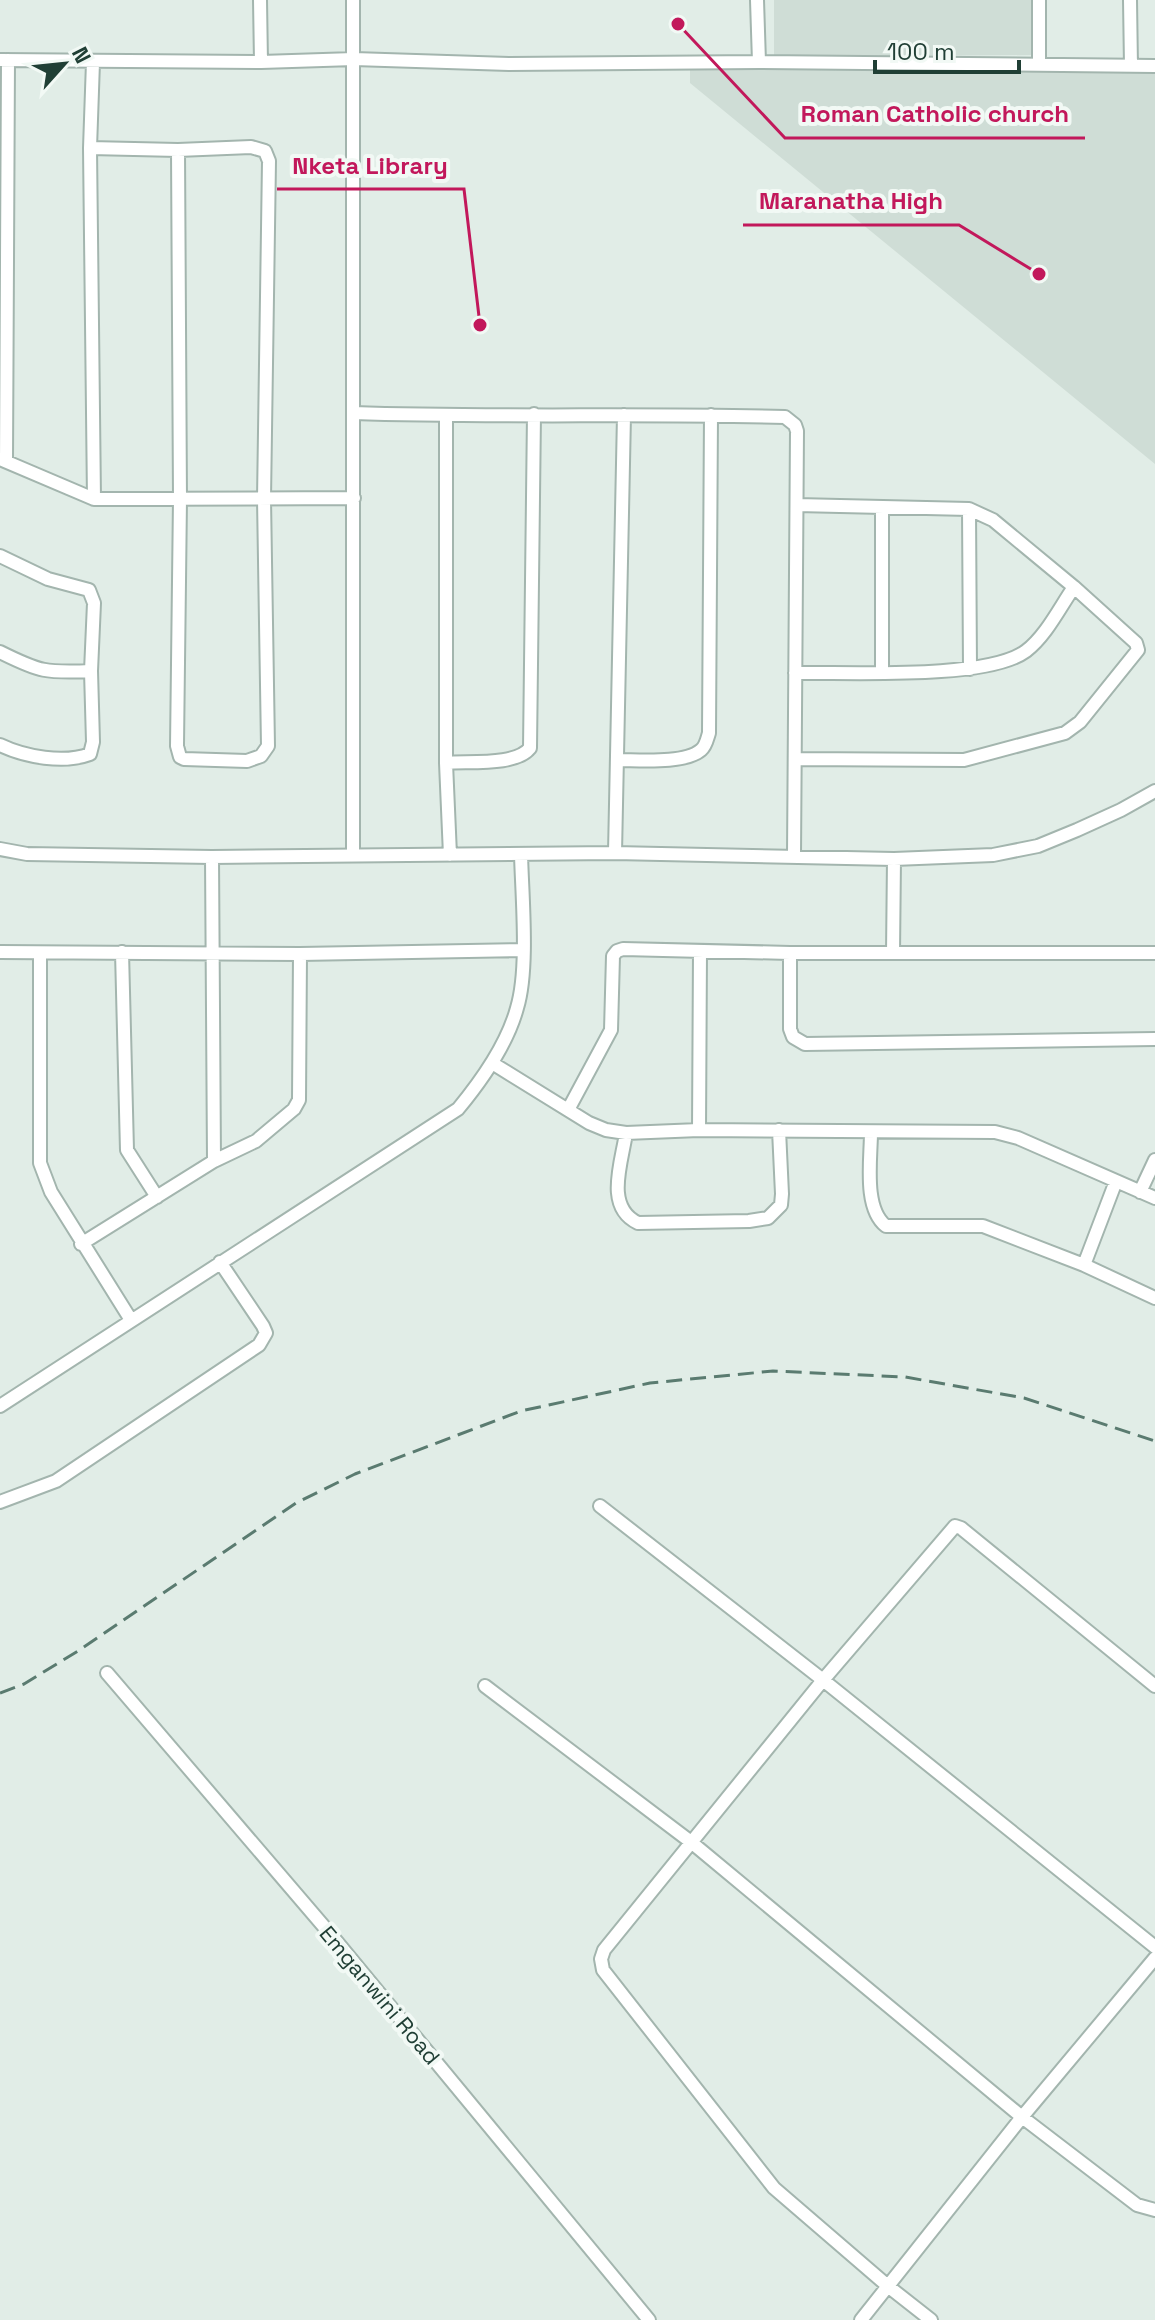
<svg xmlns="http://www.w3.org/2000/svg" width="1155" height="2320" font-family="'Space Grotesk',sans-serif">
<rect width="100%" height="100%" fill="#e1ede7"/>
<!-- built -->
<path fill="#cfddd6" d="M774,0H1033L1034,55L774,57Z
M767,64L1029,72L1155,71V464L690,83V65Z"/>
<g fill="none" stroke-linecap="round" stroke-linejoin="round">
<defs>
<path id="minor" d="M260,0L261,62
M353,0V856
M757,0L759,62
M1039,0V63
M1130,0L1131,66
M0,60L261,62L354,59L509,64L759,62L1155,66
M93,62L90,148L94,499
M90,148L178,150L251,147L265,151L269,161L264,499L268,746L261,756L247,761L184,759L180,757L177,746L180,499L178,150
M354,413C497,418 641,413 785,417L795,425L797,431L794,856
M446,416V763L450,855
M0,459L94,499L354,498
M6,461L8,60
M969,509L970,669
M0,556L48,579L89,590L94,603L91,671L93,742L90,754C64,764 25,757 0,745
M0,652C40,672 46,673 91,671
M882,672V508
M795,673C847,672 987,680 1026,651C1046,636 1060,607 1074,587
M795,759L964,760L1065,733L1080,722L1138,650L1136,643L1074,587L993,520L969,509L797,505
M619,760C639,760 685,764 701,750C706,746 707,739 709,733L711,415
M446,763C469,761 516,766 530,748L534,414
M0,849L27,854L212,857L615,853L894,859L993,855L1038,846L1077,830L1121,810L1155,791
M615,853L624,415
M212,857L214,1161
M0,952L300,954L522,950
M122,952L127,1150L157,1197
M40,953V1163L51,1192L131,1320
M790,953V1029L793,1037L805,1044L1155,1039
M893,953L894,859
M492,1063L589,1123L606,1130L626,1133L699,1130L995,1132L1018,1138L1155,1198
M568,1110L611,1030L613,956L617,951L623,949L790,953H1155
M699,1130L700,952
M871,1132C871,1159 863,1208 886,1226H983L1084,1265L1155,1298
M626,1133C622,1162 604,1207 638,1223L749,1221L768,1218L781,1205L782,1194L779,1130
M1140,1192L1155,1160
M81,1244L214,1161L256,1141L294,1109L299,1100L300,954
M1084,1265L1116,1181
M0,1406L458,1109C482,1080 507,1045 517,1008C529,969 522,896 521,854
M0,1502L56,1481L259,1345L266,1333L263,1326L220,1262
M600,1506L823,1680L1155,1947
M107,1673L332,1936L649,2320
M485,1686L691,1842L1022,2117L1137,2205L1155,2210
M861,2320L1022,2117L1155,1958
M931,2320L889,2287L774,2188L603,1970L601,1959L604,1950L823,1680L955,1526L961,1528L1155,1686"/>
</defs>
<!-- minor casing -->
<use href="#minor" stroke="#a3b5ae" stroke-width="16"/>
<!-- minor -->
<use href="#minor" stroke="#fff" stroke-width="12"/>
<!-- rail -->
<path stroke="#5a7b70" stroke-width="3" stroke-dasharray="16 8" stroke-linecap="butt" d="M0,1693L24,1684L78,1651L296,1503L355,1474L521,1411L650,1383L773,1371L905,1377L1024,1398L1155,1441"/>
</g>
<g text-anchor="middle" stroke-width="8" stroke-linejoin="round" paint-order="stroke">
<!-- street labels -->
<g font-size="22" fill="#203f35" stroke="#f2f9f5">
<text transform="translate(380 1995) rotate(50)" y="8">Emganwini Road</text>
</g>
</g>
<!-- callouts -->
<path fill="none" stroke="#c2185b" stroke-width="3" d="M678 24L785 138H1085M480 325L464 189H277M1039 274L959 225H743"/>
<g fill="#c2185b" stroke="#f2f9f5" stroke-width="3">
<circle cx="678" cy="24" r="8"/>
<circle cx="480" cy="325" r="8"/>
<circle cx="1039" cy="274" r="8"/>
</g>
<g font-size="24" text-anchor="middle" font-weight="bold" fill="#c2185b" stroke="#f2f9f5" stroke-width="8" stroke-linejoin="round" paint-order="stroke">
<text x="935" y="122">Roman Catholic church</text>
<text x="370" y="174">Nketa Library</text>
<text x="851" y="209">Maranatha High</text>
</g>
<!-- north arrow -->
<g transform="translate(64 64) rotate(63)" stroke="#f2f9f5" stroke-width="6" paint-order="stroke">
<path d="M0-6L14 30L0 20L-14 30Z" fill="#203f35"/>
<text y="-12" font-size="22" font-weight="bold" text-anchor="middle" fill="#203f35">N</text>
</g>
<!-- scale -->
<path d="M875 60v12h144v-12" fill="none" stroke="#203f35" stroke-width="4"/>
<text x="887" y="60" font-size="24" fill="#203f35" stroke="#f2f9f5" stroke-width="6" paint-order="stroke">100 m</text>
</svg>
